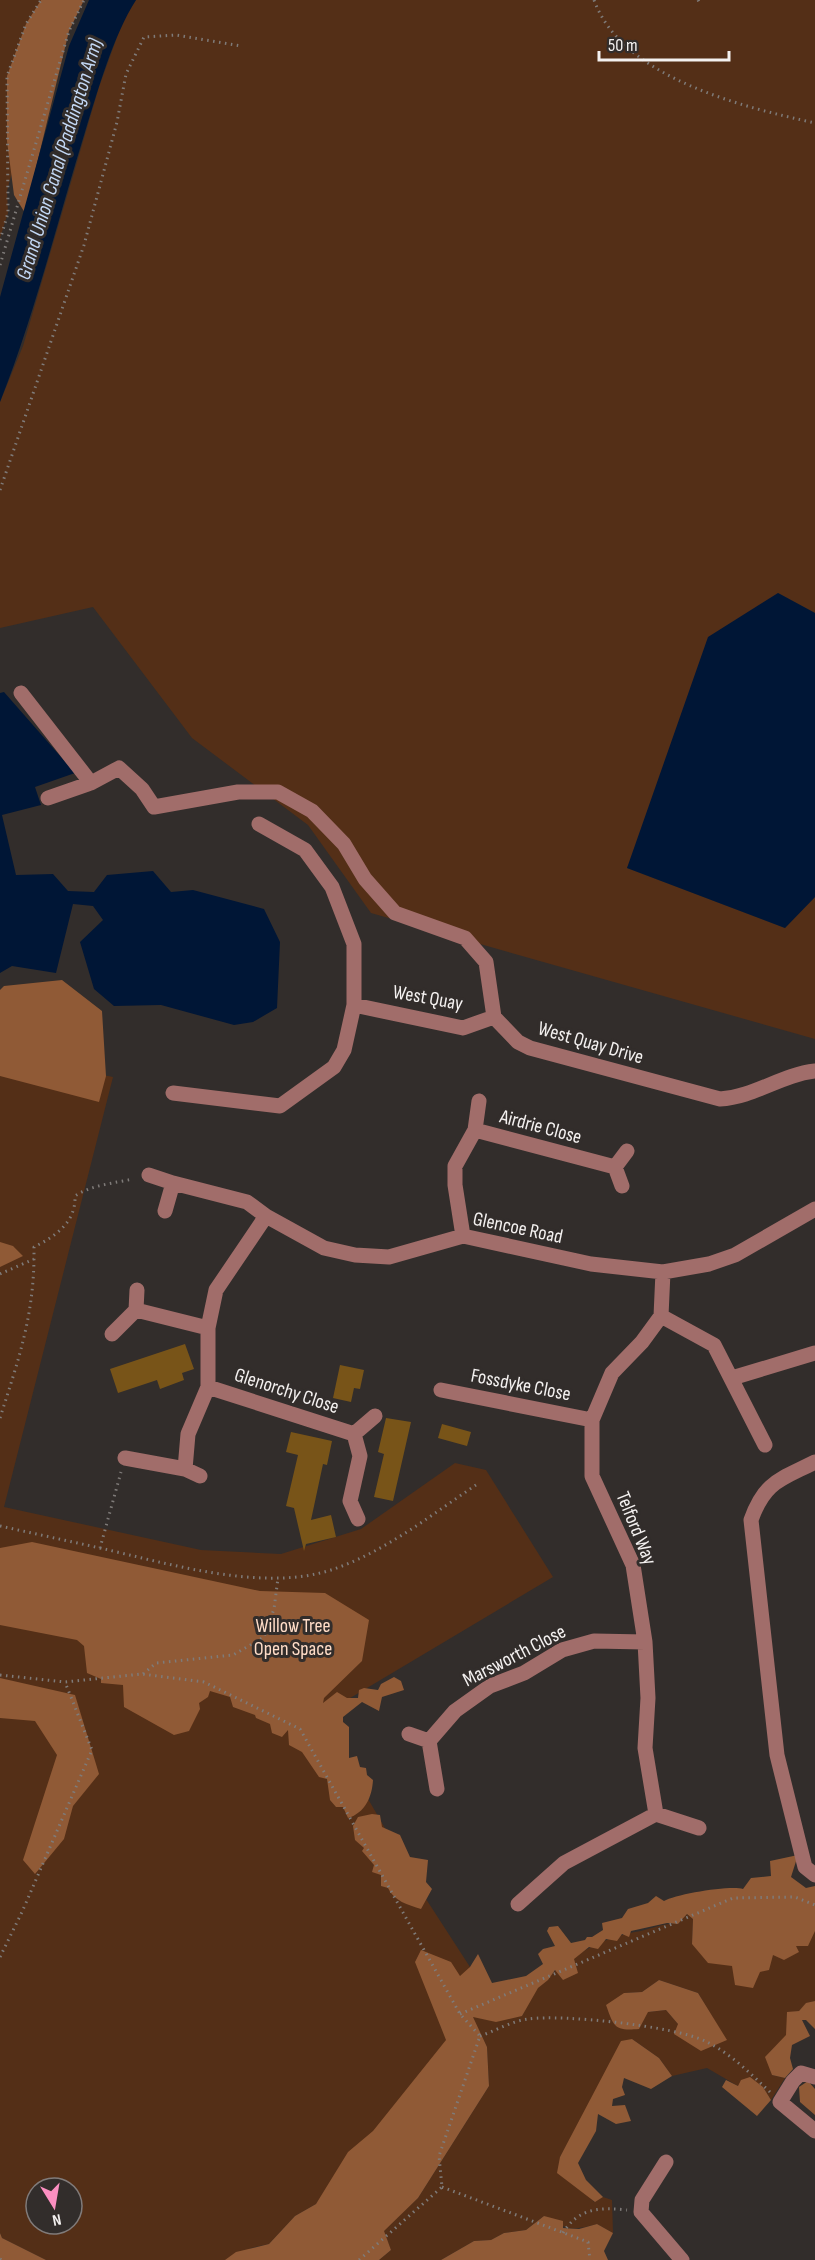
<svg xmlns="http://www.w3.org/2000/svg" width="815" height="2260" font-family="'Sofia Sans Condensed',sans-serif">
<rect width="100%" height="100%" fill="#322d2b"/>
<!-- green -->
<path fill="#542f17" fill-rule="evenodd" d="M0,0H67L49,34L7,191L8,213L0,238Z
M136,0H815V613L778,593L627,868L785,928L815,897V1039L371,913L308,825L192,738L93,607L0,628V402L23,346L99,87L124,18Z
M0,1054L113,1077L4,1507L201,1550L281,1554L361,1529L455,1463L486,1470L553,1577L320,1716L426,1899L470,1967L440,2025L447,2040L316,2204L295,2216L269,2244L251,2248L234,2260H46L2,2238L0,2233ZM36,2188H72V2224H36Z
M687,1914L693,1919L692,1944L733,1966L760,1972L773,1954L796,1945L815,1924V2001L806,2004L799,2011L787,2013V2035L770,2052L772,2075L785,2078L771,2100L763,2087L738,2086L707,2068L672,2076L659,2058L632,2039L560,2157L594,2202L603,2197L612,2200L613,2233L597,2224C572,2231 566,2230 544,2216L526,2230L504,2233L491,2240L474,2241L441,2260H379L391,2250L383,2231L418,2198L489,2086L487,2047L472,2017L522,2016C527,2007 531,1995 538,1988C565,1958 601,1937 641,1931C654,1928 664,1923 678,1924ZM659,1980L698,1993L726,2040L678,2024L666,2010L648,2012L624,1993L642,1992Z"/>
<!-- forest -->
<path fill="#905a36" d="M41,0H84L69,31L25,213L14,195L7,141V76L26,24Z
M62,980L102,1011L106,1076L99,1102L0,1076V990L4,986Z
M0,1242L13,1246L23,1256L0,1267Z
M32,1542L260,1591L325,1593L369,1620L362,1661L324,1698L323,1703L337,1692L347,1698H358L359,1690L364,1688L378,1690L381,1684L394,1677L401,1681L404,1690L382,1697L379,1711L362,1702L343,1717V1722L349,1727V1758L357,1756L360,1767L366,1768L367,1775L373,1780C372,1797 365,1813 348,1818L343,1807H336L330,1800L327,1779L319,1777L302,1752L289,1745L288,1730L282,1737L272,1733L270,1724L256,1718L255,1715L233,1707L230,1697L210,1691L208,1697L199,1703L200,1709L189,1731L174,1735L124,1707L123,1685L101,1683V1679L87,1673L84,1646L77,1640L0,1625V1548Z
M0,1678L75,1695L99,1774L73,1806L64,1839L35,1874L23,1860L57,1755L35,1721L0,1718Z
M372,1814L380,1815L382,1827L400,1835L410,1857L428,1860L426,1882L432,1889L421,1909C408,1905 394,1901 388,1888L381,1886V1875L372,1872L374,1865L362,1851L364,1848L355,1840L353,1826L358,1817Z
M798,1855L791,1877L806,1888L815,1886V1931L808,1946H796L799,1952L784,1960L773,1955L769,1970L760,1972L753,1988L735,1985L732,1966L708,1963L692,1944L693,1919L687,1914L678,1924L667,1923L631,1931L629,1937L622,1934L617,1941L606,1939L598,1949L589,1947L574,1959L578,1973L563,1980L555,1970L548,1980L538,1988L522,2016L496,2022L473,2017L487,2047L489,2086L418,2198L384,2231L391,2250L379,2260H225L236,2252L269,2244L295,2216L316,2204L348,2152L373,2131L446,2040L415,1962L421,1950L451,1962L460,1976L470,1967L478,1954L492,1983L526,1976L543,1964L538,1954L543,1949L555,1946L547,1931L549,1927L558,1926L571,1943L585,1940L587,1937H592L603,1930L602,1923L622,1918L628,1909L648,1903L656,1896L664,1901C676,1894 731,1885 743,1889L751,1878L771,1876L770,1861Z
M659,1980L698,1993L727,2040L701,2051L674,2034L678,2024L666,2010L648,2012L639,2029C614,2031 614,2027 606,2005L624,1993L642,1992Z
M815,2001V2029L806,2020H802L810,2036L792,2045L790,2058L793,2069L785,2078L772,2075L765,2057L786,2035L787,2012L799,2011L806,2003Z
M632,2039L659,2058L672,2076L651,2089L624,2078L622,2087L625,2095L613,2099L612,2106L625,2105L631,2121L616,2124L598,2114L596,2131L578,2163L586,2180L603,2197L595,2202L557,2173L560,2157L621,2041Z
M750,2077L763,2087L771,2100L757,2116L722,2087L726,2080L738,2086L741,2080Z
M808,2081L815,2089V2115L800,2102L799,2087Z
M544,2216L563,2221V2228L579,2229L597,2224L613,2233L604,2251L608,2260H441L474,2241L491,2240L504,2233L526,2230Z
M0,2233L2,2238L46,2260H0Z"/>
<!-- water -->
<path fill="#001636" d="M89,0H136C113,36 98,90 85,132C57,222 35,314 0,402V297L69,46Z
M778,593L815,613V897L785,928L627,868L708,637Z
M4,692L75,773L35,787L41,805L2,815L16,875L53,874L68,891L94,892L107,875L153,871L171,892L193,890L264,909L280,942L277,1008L253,1022L234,1025L161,1005L114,1006L94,989L80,942L103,920L93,906L73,904L56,973L12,966L0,973V693Z"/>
<!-- building -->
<path fill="#785418" d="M185,1344L194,1369L182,1373L184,1380L160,1389L157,1380L118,1393L110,1369Z
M340,1365L364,1370L360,1389L354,1388L351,1402L333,1398Z
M386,1418L411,1422L393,1501L374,1497L384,1454L378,1452Z
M442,1424L471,1432L467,1446L438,1438Z
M291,1432L332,1441L327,1465L323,1464L311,1520L331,1515L336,1537L306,1544L304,1551L294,1508L286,1506L298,1455L286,1452Z"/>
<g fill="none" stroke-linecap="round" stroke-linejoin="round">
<!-- path -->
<path stroke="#7f7b79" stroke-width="3" stroke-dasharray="1.5 4.5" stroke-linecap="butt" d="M594,0C622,78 743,107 815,123
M698,0L699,2
M0,240L8,213L7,76L26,24L41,0
M0,265L69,31L84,0
M0,490L84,245L117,122L126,74L144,37L176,35L241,46
M0,1274L34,1259V1247C56,1236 76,1222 75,1196C91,1185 115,1183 133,1179
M0,1418C18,1361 33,1319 34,1259
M0,1526L100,1548L121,1472
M100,1548C170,1564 265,1593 334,1569C386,1551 431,1515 476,1485
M143,1674L156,1663L233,1655L264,1637L274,1609L278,1578
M0,1675L65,1682L142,1674L204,1682L300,1729L460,2014L480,2036L439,2156L442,2187
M0,1957L22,1912L92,1750L65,1682
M460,2014L733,1898L795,1897L815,1905
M480,2036C495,2031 512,2021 528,2019C562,2014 674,2026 705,2041C730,2053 750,2073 770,2092
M442,2187L588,2242L590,2260
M563,2233C578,2208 600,2207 627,2210
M0,2259L2,2260
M359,2260L442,2187"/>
<!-- minor -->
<path stroke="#a16d6a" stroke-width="15" d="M21,693L91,783L119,768L142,789L154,807L238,792H278L312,811L344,844L365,879L395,913L465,938L486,962L494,1017L518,1042L530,1048L720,1099C754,1097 781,1075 815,1071
M48,798L91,783
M354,1005L463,1028L494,1017
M173,1093L280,1106L334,1067L344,1050L354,1005V944L332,887L305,850L259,824
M475,1130L479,1101
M615,1167L627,1151
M149,1175L173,1183
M165,1211L173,1183L247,1202L266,1216L324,1248L355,1255L389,1257L463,1236L591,1264L663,1272L709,1264L735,1255L815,1209
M463,1236L455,1185V1166L475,1130L615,1167L622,1186
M663,1272L661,1316L642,1342L612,1373L592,1420V1476L633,1565L645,1642L648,1698L645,1748L656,1814L699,1828
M136,1310L137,1290
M661,1316L714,1345L765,1445
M112,1334L136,1310L208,1328
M732,1378L815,1353
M208,1387L354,1434L360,1456L350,1501L358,1519
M441,1390L592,1420
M354,1434L375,1416
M125,1458L185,1469L188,1434L208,1387V1328L216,1290L266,1216
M815,1462C780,1480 765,1481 751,1520L777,1755L805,1867L815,1875
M185,1469L200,1476
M409,1734L429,1741
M437,1789L429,1741L455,1711L490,1686L524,1673L562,1650L594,1641L645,1642
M518,1904L564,1863L656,1814
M815,2077L801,2073L793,2081L780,2102L815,2131
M666,2162L642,2200L641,2212L682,2260"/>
</g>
<g text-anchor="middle" stroke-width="6" stroke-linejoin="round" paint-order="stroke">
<!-- street labels -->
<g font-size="20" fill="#f4f1f0" stroke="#322d2b">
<text transform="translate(428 997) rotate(10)" y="7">West Quay</text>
<text transform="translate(591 1042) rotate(16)" y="7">West Quay Drive</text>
<text transform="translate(541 1126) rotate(15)" y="7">Airdrie Close</text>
<text transform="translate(518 1227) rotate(12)" y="7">Glencoe Road</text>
<text transform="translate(521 1384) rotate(11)" y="7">Fossdyke Close</text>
<text transform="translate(287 1390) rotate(18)" y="7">Glenorchy Close</text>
<text transform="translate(637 1528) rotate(68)" y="7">Telford Way</text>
<text transform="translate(514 1655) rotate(-27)" y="7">Marsworth Close</text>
</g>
<!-- park labels -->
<g font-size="20" fill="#ffddc8" stroke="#322d2b">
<text x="293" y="1632">Willow Tree<tspan x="293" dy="23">Open Space</tspan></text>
</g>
<!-- water labels -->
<g font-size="21" font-style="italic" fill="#c3d8f5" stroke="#322d2b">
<text transform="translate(59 159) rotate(-73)" y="7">Grand Union Canal (Paddington Arm)</text>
</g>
</g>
<!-- north arrow -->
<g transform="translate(54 2206) rotate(169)"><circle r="28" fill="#322d2b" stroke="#807b7a" stroke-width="1.5"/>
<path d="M0-4.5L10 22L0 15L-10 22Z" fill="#fc8fc1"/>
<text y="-9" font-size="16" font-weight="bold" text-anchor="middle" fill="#f4f1f0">N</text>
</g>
<!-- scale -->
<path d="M599 51v9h130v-9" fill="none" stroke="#f4f1f0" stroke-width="3"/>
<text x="608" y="51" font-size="18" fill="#f4f1f0" stroke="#322d2b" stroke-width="4.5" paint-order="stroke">50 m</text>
</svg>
